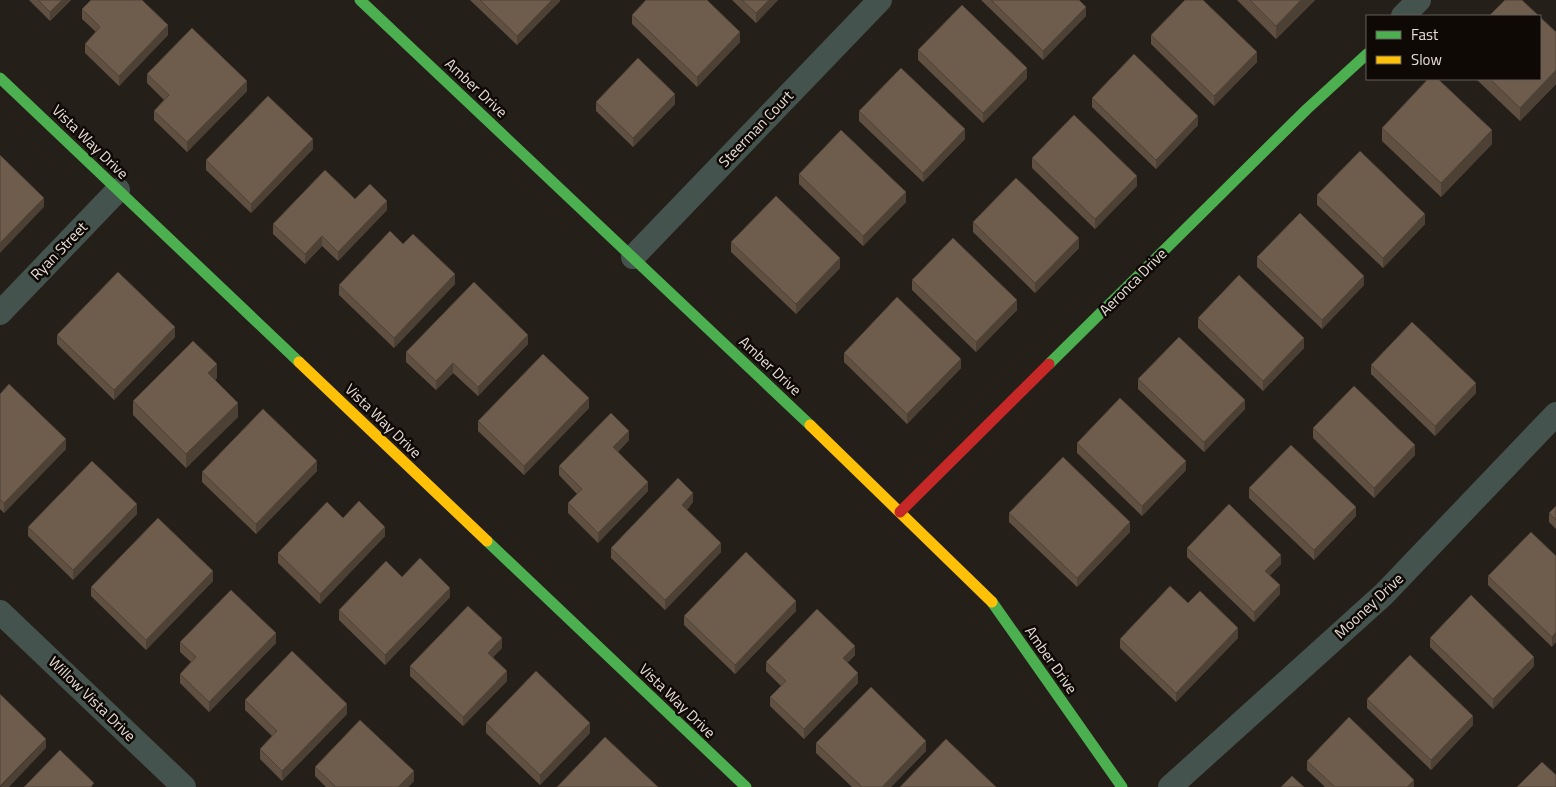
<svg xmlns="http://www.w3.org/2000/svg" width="1556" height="787" font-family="'Titillium Web',sans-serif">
<rect width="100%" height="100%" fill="#251f19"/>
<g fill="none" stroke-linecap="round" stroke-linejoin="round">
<!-- street -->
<path stroke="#45534e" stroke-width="24" d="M1403,16L1419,0
M633,257L880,0
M0,313L118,190
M0,612L184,787
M1170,787L1384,594L1556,414"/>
<!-- fast -->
<path stroke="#4caf50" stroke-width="11" d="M360,0L810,425
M0,78L299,362
M1049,364L1307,109L1367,54
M487,541L746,787
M992,602L1122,787"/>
<!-- slow -->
<path stroke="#ffc107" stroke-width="11" d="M299,362L487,541
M810,425L992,602"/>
<!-- jam -->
<path stroke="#c62828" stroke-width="11" d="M900,512L1049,364"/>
</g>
<!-- wall -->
<path fill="#5f5042" d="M29,0H71L50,21Z
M470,0H560V1L517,45Z
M732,0H778L756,23Z
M981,0H1079L1086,16L1043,60Z
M1237,0H1315L1276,39Z
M82,9L168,35L119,86L85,53V44L96,32L82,19Z
M632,15L740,42L697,87L632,24Z
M1556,32V84L1520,121L1476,79H1540Z
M1151,35L1257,62L1214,106L1151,44Z
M918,50L1027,78L983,123L918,60Z
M147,74L247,91L187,152L154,120V111L164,100L147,83Z
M1092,98L1198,125L1156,169L1092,107Z
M596,102L675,104L633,147L596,111Z
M859,111L965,139L923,182L859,121Z
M1382,128L1492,144L1441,197L1382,141Z
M313,149L251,213L206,170V160Z
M1032,158L1137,186L1095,229L1032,168Z
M799,174L906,202L863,246L799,184Z
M1317,195L1425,224L1383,268L1317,205Z
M387,210L338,261L322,246L305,264L273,234V224Z
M973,222L1079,248L1035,293L973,232Z
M731,242L840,268L796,314L731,252Z
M403,244L455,284L394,348L339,295V285Z
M1257,257L1364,285L1322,329L1257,267Z
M912,280L1017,310L976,352L912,290Z
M1198,318L1304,348L1263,391L1198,328Z
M57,335L175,337L114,400L57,344Z
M528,344L478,396L453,373L436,390L406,362V352Z
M844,353L961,368L907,424L844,362Z
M1371,365L1476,393L1435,436L1371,374Z
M217,378L215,380L238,417L186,468L133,415V401Z
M1138,379L1245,409L1204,452L1138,389Z
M0,394L66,449L4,513L0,509Z
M589,408L524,475L478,431V421Z
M1313,428L1415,455L1374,498L1313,438Z
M629,440L618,452L648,491L598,543L568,513V503L577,494L559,475V466Z
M1077,443L1186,470L1142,516L1077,453Z
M317,471L256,534L202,482V472Z
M1249,488L1356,516L1314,560L1249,498Z
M693,502L687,510L721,552L665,610L611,558V548Z
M1556,506V529L1549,522V513Z
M1009,513L1130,532L1077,587L1009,522Z
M137,514L73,580L28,536V527Z
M343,518L385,536L320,604L278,563V553Z
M1187,548L1281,564L1270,575L1280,594L1254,622L1187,557Z
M1556,556L1552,647L1488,585V576Z
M402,577L450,597L385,665L339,620V610Z
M213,581L146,650L91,596V587Z
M1188,603L1238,638L1176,702L1120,648V639Z
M796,611L735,674L684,625V616Z
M1430,638L1534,666L1493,709L1430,647Z
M180,642L276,643L209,712L180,683V674L191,662L180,652Z
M502,648L493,657L507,681L463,726L410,676V666Z
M855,655L847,663L858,683L804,739L770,706V697L781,686L766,671V662Z
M1367,699L1473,725L1431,770L1367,708Z
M245,700L347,714L282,781L260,759V749L272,736L245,710Z
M486,723L590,733L540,785L486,733Z
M816,743L926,751L891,787H852L816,753Z
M1307,761L1414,787H1325L1307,770Z
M315,767L414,781L408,787H326L315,776Z"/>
<!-- shaded-wall -->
<path fill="#4d4136" d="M62,0H71L50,21V12Z
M552,0H560V1L517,45V36Z
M769,0H778L756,23V13Z
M1301,0H1315L1276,39V26Z
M1086,7V16L1043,60V51Z
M168,25V35L119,86V76Z
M740,32V42L697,87V77Z
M1257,52V62L1214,106V96Z
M1027,68V78L983,123V113Z
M1556,70V84L1520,121V108Z
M247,81V91L187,152V142Z
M675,94V104L633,147V138Z
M1198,116V125L1156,169V160Z
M965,129V139L923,182V173Z
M1492,130V144L1441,197V183Z
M313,139V149L251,213V204Z
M1137,176V186L1095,229V219Z
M906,192V202L863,246V236Z
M44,198V207L0,253V243Z
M387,201V210L338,261V252Z
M1425,214V224L1383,268V258Z
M322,236V246L305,264V254Z
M1079,238V248L1035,293V283Z
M840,258V268L796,314V304Z
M455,274V284L394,348V338Z
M1364,276V285L1322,329V320Z
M1017,300V310L976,352V342Z
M175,327V337L114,400V390Z
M528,335V344L478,396V387Z
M1304,338V348L1263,391V381Z
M961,359V368L907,424V414Z
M453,363V373L436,390V381Z
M217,364V378L208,387V373Z
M1476,383V393L1435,436V426Z
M589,398V408L524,475V466Z
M1245,400V409L1204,452V442Z
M238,403V417L186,468V454Z
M629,431V440L613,457V447Z
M66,439V449L4,513V503Z
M1415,445V455L1374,498V488Z
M317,461V471L256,534V524Z
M1186,461V470L1142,516V506Z
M648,482V491L598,543V533Z
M693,493V502L682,515V505Z
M137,504V514L73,580V570Z
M1356,507V516L1314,560V550Z
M1130,522V532L1077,587V578Z
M385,527V536L320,604V594Z
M721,543V552L665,610V600Z
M1281,555V564L1265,580V571Z
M213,571V581L146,650V640Z
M1280,585V594L1254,622V612Z
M450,588V597L385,665V655Z
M796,601V611L735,674V665Z
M1238,628V638L1176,702V693Z
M1556,632V642L1552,647V637Z
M276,633V643L209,712V702Z
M502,638V648L488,662V653Z
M855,646V655L843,668V658Z
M1534,657V666L1493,709V699Z
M507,671V681L463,726V717Z
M858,673V683L804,739V729Z
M347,704V714L282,781V771Z
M1473,716V725L1431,770V760Z
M590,723V733L540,785V775Z
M46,739V748L9,787H0Z
M926,741V751L891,787H882Z
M414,771V781L408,787H398Z
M1414,780V787H1407Z"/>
<!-- building -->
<path fill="#6e5d4d" stroke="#4d4136" d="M38,0H62L50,12Z
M91,0H142L168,25L119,76L85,44L100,27L82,9Z
M480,0H552L517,36Z
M646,0H707L740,32L697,77L632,15Z
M742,0H769L756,13Z
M991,0H1079L1086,7L1043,51Z
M1185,0H1203L1257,52L1214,96L1151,35Z
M1250,0H1301L1276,26Z
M1505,0H1522L1539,16H1489Z
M962,5L1027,68L983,113L918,50Z
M1540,17L1556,32V70L1520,108L1490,79H1540Z
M192,28L247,81L187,142L154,111L169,95L147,74Z
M1134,54L1198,116L1156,160L1092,98Z
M638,58L675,94L633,138L596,102Z
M901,68L965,129L923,173L859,111Z
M1428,79H1438L1492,130L1441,183L1382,128Z
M268,96L313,139L251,204L206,160Z
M1074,115L1137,176L1095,219L1032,158Z
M841,130L906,192L863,236L799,174Z
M1360,151L1425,214L1383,258L1317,195Z
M0,155L44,198L0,243Z
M325,170L355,199L370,184L387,201L338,252L322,236L305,254L273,224Z
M1016,178L1079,238L1035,283L973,222Z
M776,196L840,258L796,304L731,242Z
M1300,213L1364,276L1322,320L1257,257Z
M390,231L403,244L413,234L455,274L394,338L339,285Z
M953,238L1017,300L976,342L912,280Z
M118,272L175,327L114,390L57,335Z
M1239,275L1304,338L1263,381L1198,318Z
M474,282L528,335L478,387L453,363L436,381L406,352Z
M897,297L961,359L907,414L844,353Z
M1412,322L1476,383L1435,426L1371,365Z
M1179,337L1245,400L1204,442L1138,379Z
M193,341L217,364L208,373L238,403L186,454L133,401Z
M543,354L589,398L524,466L478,421Z
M9,384L66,439L4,503L0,500V394Z
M1354,386L1415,445L1374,488L1313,428Z
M1120,398L1186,461L1142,506L1077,443Z
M263,409L317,461L256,524L202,472Z
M611,413L629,431L613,447L648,482L598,533L568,503L582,489L559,466Z
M1291,445L1356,507L1314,550L1249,488Z
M1063,457L1130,522L1077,578L1009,513Z
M92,461L137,504L73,570L28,527Z
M678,478L693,493L682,505L721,543L665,600L611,548Z
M359,501L385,527L320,594L278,553L327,502L343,518Z
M1229,504L1281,555L1265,571L1280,585L1254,612L1187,548Z
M1556,506V520L1549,513Z
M158,518L213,571L146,640L91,587Z
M1531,532L1556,556V632L1552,637L1488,576Z
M746,552L796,601L735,665L684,616Z
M420,558L450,588L385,655L339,610L386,561L402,577Z
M1170,586L1188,603L1200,591L1238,628L1176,693L1120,639Z
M231,590L276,633L209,702L180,674L196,657L180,642Z
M1471,595L1534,657L1493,699L1430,638Z
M468,606L502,638L488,653L507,671L463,717L410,666Z
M817,609L855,646L843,658L858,673L804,729L770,697L786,681L766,662Z
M292,651L347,704L282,771L260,749L277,731L245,700Z
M1410,655L1473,716L1431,760L1367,699Z
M536,671L590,723L540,775L486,723Z
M871,687L926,741L882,787H862L816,743Z
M0,694L46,739L0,786Z
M1349,717L1414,780L1407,787H1335L1307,761Z
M360,720L414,771L398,787H335V786L315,767Z
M605,737L658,787H557Z
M946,739L996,787H900Z
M60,750L94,783L91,787H24Z
M1542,762L1556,775V787H1517Z
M1292,776L1304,787H1281Z"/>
<g text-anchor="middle" stroke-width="5" stroke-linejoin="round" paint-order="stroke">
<!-- street labels -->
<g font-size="15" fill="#e6ded7" stroke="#0f0906">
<text transform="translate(476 88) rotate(43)" y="5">Amber Drive</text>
<text transform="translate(756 129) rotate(-46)" y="5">Steerman Court</text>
<text transform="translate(90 142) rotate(44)" y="5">Vista Way Drive</text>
<text transform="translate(59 251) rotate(-46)" y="5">Ryan Street</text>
<text transform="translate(1133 282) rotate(-45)" y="5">Aeronca Drive</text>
<text transform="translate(770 366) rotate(43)" y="5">Amber Drive</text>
<text transform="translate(383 421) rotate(44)" y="5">Vista Way Drive</text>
<text transform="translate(1369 606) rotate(-43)" y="5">Mooney Drive</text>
<text transform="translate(1051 660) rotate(55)" y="5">Amber Drive</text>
<text transform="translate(92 699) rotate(44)" y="5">Willow Vista Drive</text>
<text transform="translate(677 701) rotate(44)" y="5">Vista Way Drive</text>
</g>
</g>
<!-- legend -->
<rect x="1366" y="15" width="175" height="65" fill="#0f0906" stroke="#655e5a"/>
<rect x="1376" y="31" width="25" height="8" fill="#4caf50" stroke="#655e5a"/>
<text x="1411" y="40" font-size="15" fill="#e6ded7">Fast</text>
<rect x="1376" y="56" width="25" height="8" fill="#ffc107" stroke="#655e5a"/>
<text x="1411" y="65" font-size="15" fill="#e6ded7">Slow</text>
</svg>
